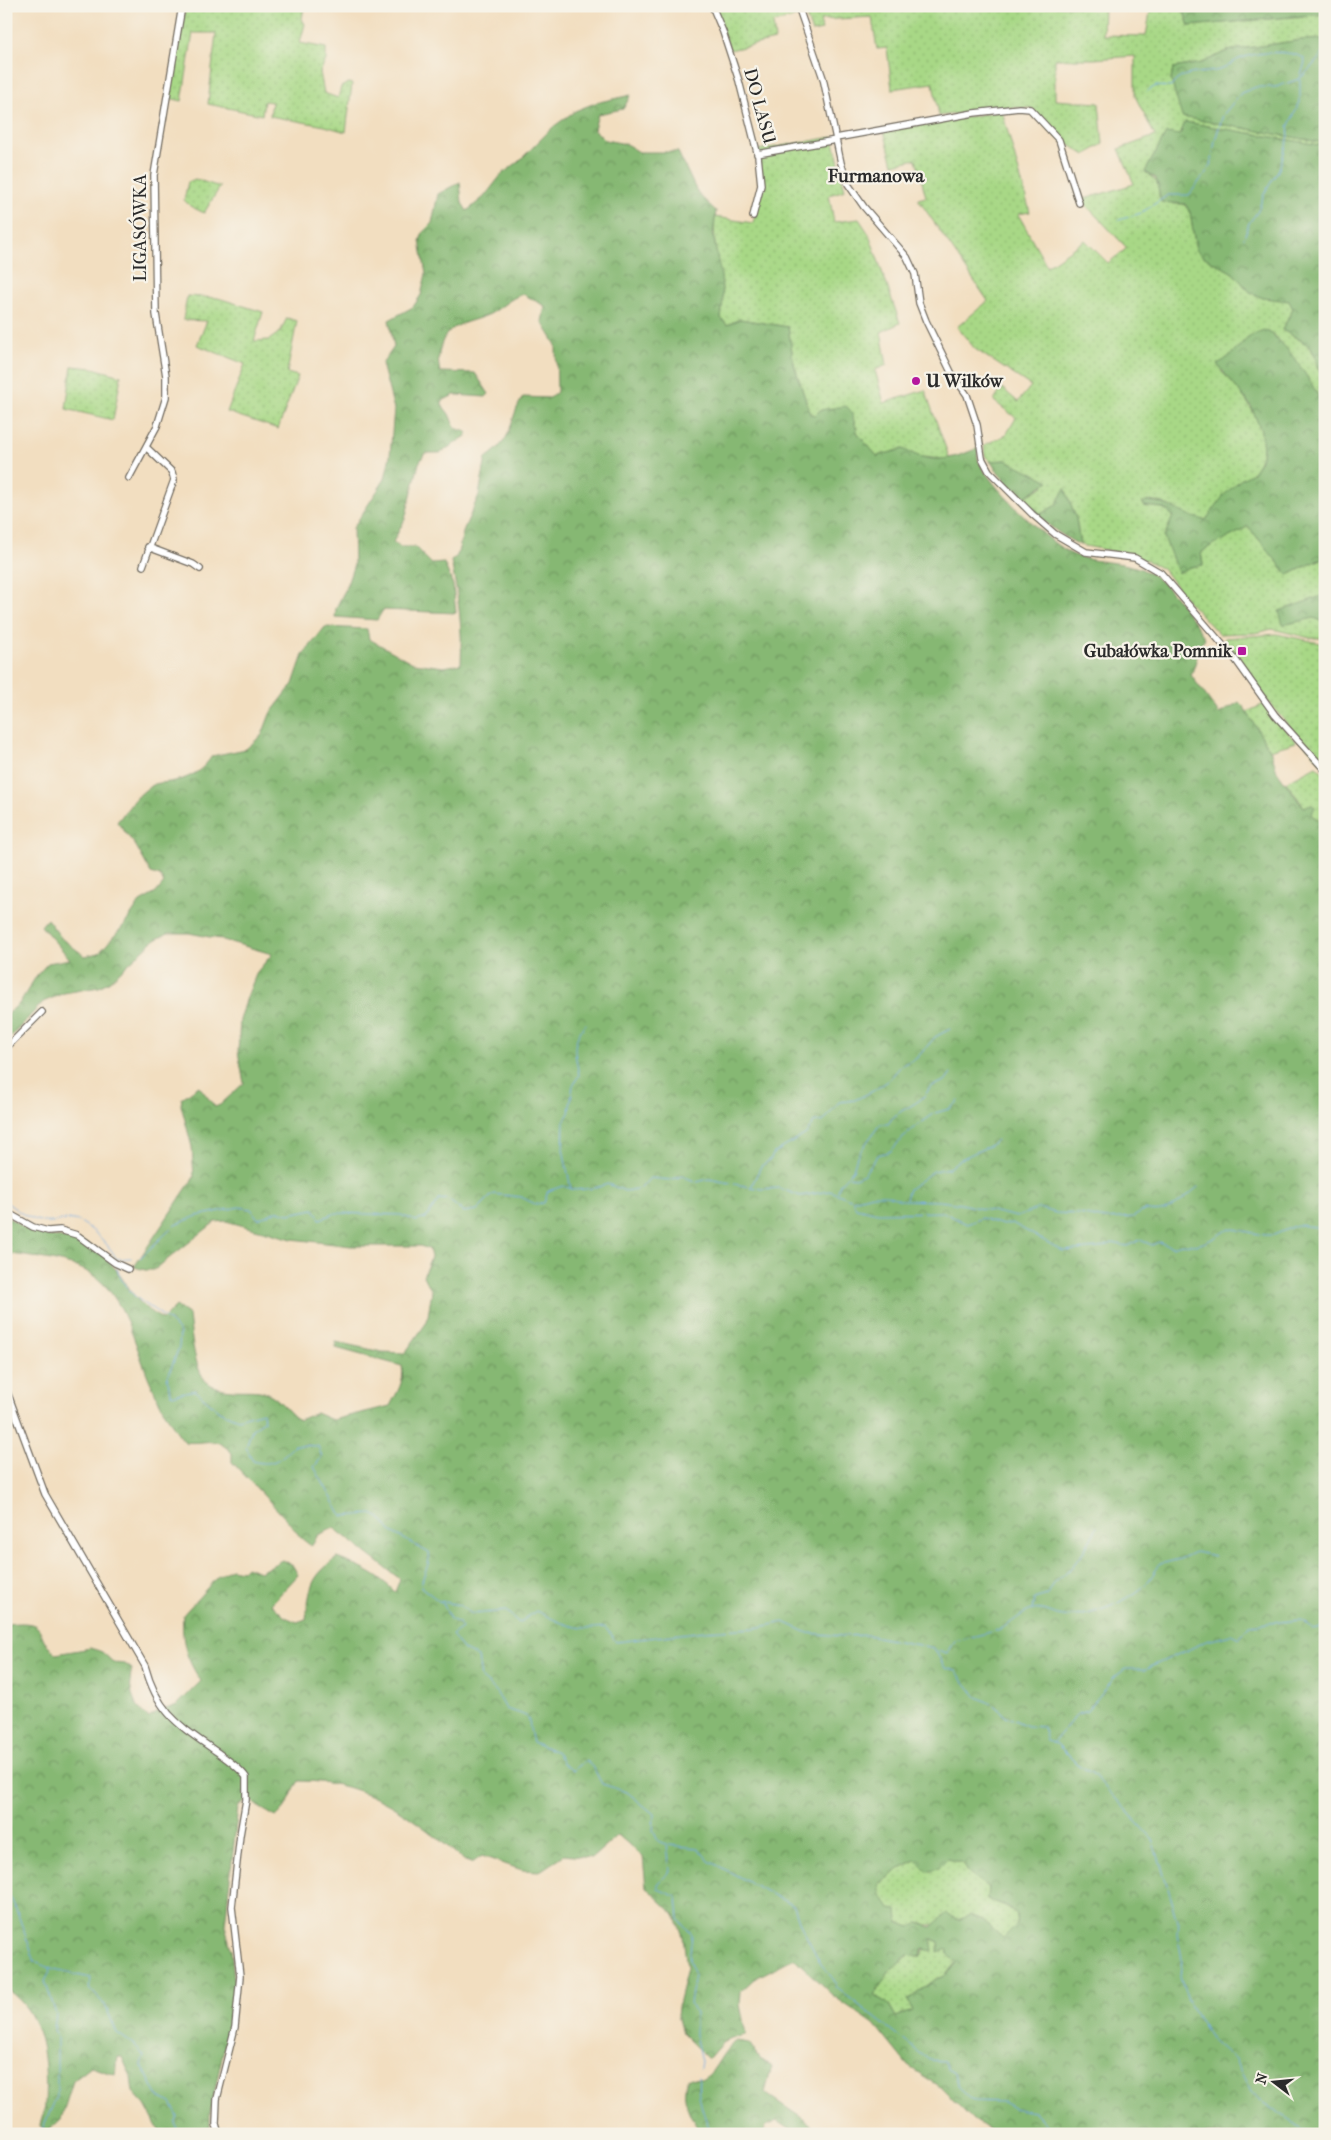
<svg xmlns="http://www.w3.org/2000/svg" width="1331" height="2140" font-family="'IM FELL French Canon',serif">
<defs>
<pattern id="grass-dots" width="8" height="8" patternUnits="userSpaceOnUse" patternTransform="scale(1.25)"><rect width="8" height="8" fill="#a8d886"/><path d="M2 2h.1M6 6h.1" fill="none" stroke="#91ba74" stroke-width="1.8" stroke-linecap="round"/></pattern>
<pattern id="forest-crowns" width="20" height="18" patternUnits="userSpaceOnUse" patternTransform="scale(1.25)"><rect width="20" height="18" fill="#86b873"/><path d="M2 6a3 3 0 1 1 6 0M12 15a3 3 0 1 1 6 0" fill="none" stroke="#6e965f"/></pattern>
</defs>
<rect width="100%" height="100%" fill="#f7f3e8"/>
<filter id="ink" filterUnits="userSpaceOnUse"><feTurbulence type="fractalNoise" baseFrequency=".02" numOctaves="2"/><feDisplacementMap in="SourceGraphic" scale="10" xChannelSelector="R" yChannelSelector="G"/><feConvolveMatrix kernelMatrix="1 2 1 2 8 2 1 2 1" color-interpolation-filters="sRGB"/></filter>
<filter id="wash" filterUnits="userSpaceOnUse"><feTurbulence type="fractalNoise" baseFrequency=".0096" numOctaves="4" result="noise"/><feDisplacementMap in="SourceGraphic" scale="20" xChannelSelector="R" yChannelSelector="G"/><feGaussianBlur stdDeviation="1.12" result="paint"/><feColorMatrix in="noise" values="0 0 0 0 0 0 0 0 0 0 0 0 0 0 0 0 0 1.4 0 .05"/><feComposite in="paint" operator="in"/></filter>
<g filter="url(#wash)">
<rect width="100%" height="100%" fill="#f2dec0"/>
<!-- grass -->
<path fill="url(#grass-dots)" stroke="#6a8258" d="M186,6H304L302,19L305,24L300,43L326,48V60L320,72L324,93L338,98L341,87L348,83L352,84L346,132L325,126L270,116L272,102L264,101L262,115L208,104L216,33H193L182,101L169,98Z
M713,6H796L800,16L773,23L775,40L730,50Z
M802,6H1104L1103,35L1146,36L1151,6H1182L1189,26L1325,14V39L1301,40L1227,51L1202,63L1173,68L1171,80L1183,117L1325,143V146L1185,122L1180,135L1166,134L1145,172C1157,179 1159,183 1159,196L1174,204H1184L1190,212L1196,250L1201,255L1233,273L1250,292L1263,298L1289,300L1293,308L1282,330L1307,344L1315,355L1317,368L1325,378V410L1311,383L1290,353L1273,334L1243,342C1236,353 1227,360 1221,371C1244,394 1280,438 1254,471C1250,476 1243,478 1238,482C1227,494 1215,507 1206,520C1200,520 1194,520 1189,517C1175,511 1160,496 1143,503L1144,506L1163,508L1174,516L1164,537L1175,562L1190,567L1203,565L1201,553C1214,541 1233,538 1248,526L1288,575L1325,557V595L1311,600L1283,624L1314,618L1325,622V638H1310L1272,629L1255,633L1219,634L1186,599L1163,569L1148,561L1122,553L1080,545L1076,518L1065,489L1056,505L1041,514L1023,498L1044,486L1006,460L990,461L985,456L984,445L1006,435L1016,418L994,401L1002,388L1018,402L1031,386L975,349L957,327L988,301L918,199L926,197L916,159L893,164L884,131L1002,111L1030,212L1018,214L1047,266L1085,240L1108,263L1127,248L1081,200L1134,184L1119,149L1155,136L1135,96V56L1094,59H1055V100L1099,103L1103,144L1085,155L1054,135L1032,108L1007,107L939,116L933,83L892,89L887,48L877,49L872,17L820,20L822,30L812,32Z
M833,137L845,190L829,195L834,222L859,219L869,234L900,323L881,332L887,365L875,370L884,403L925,390L950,460L915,456L903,449L877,456L858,434L855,425L820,410L815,415L810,414L794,364L788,327L740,319L727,325L721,318C725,284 711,251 715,217L753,223L762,186L758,150Z
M195,179L220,187L204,213L190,206L184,200L188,182Z
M187,296L218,298L263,312L254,341L269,340L280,332L287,318L297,321L287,373L298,376L278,429L227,412L245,364L197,345L207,321L183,320Z
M72,366L93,368L121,376L113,420L66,409Z
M1277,634L1325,644V767L1268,702L1238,657L1224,641L1225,638Z
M1264,704L1296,742L1270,750L1247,712Z
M1316,766L1325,774V824L1311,815V805L1304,807L1286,782Z
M948,1859L963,1863L969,1874L988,1887L987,1899L1006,1906L1017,1913L1016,1925L1003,1938C994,1931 968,1919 956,1921C939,1922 935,1928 918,1923L910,1927L898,1922L880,1895L879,1884L902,1867L916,1860L939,1868Z
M931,1939L940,1942L938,1951L948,1948L956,1962L945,1976L936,1979L908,2000L912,2011L896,2017L888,2003L874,1995L889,1972L909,1955L920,1957Z"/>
<!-- forest -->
<path fill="url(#forest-crowns)" stroke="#58724f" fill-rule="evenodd" d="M1182,6H1325V14L1189,26Z
M1325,39V143L1182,117L1171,80L1173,68L1202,63L1227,51L1301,40Z
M631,95L623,109L598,114L594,129L605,140L626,144L639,152H678L698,194L716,211L713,235L721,276L723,300L721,318L727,325L740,319L788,327L794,364L810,414L815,415L820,410L846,406L851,411L858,434L877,456L903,449C932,465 950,460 978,448C978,451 977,456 978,459C984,480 1053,548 1074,555C1099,565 1127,559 1151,574C1173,588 1190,617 1205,638C1197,650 1197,661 1191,675L1219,714L1239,702L1244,707L1271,752L1277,771L1300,803L1304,807L1311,804L1315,807L1311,815L1325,824V2134H996L973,2120L938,2085L908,2066L874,2024L832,1995L794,1958L754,1979L741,1991L740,2005L746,2034L722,2043L708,2059L682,2033L677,2015L679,2000L687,1968L683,1936L675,1915L646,1887L643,1857L618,1835L592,1858L564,1855L540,1871L522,1870L482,1856L472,1863L465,1861C415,1819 369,1780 299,1781C289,1795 291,1804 276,1817L257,1806L250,1798L238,1806L225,1925L231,1949L234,1978L232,2010L210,2113V2129L213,2134H161L145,2105L133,2092L131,2077L122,2057H118L115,2075L91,2067L73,2081L61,2119L48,2131L40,2126C41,2119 45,2112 45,2104C47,2062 45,2014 6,1989V1624C53,1619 31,1634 56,1654L91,1648L102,1652L114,1663L125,1664L132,1669C127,1686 133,1707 149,1718L157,1712L177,1705L201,1681C186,1659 181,1641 183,1615L217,1577L231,1569L242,1571L246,1567L260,1572L282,1560L293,1566L298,1575L271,1604L285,1617L297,1622L306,1619C310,1587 310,1577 337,1558C358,1566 379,1575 395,1592L400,1579L334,1528L318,1535L311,1546L301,1538L288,1521L232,1462V1453C214,1434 208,1445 185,1442C170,1425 158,1400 149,1379C135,1346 124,1294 91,1274C67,1259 33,1258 6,1253V1216C17,1223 28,1231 40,1234C64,1241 81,1235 102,1254C125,1275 133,1306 163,1319L176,1306L189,1315C191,1331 194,1371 207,1382C214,1388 223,1389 232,1390C242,1391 258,1389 267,1393C281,1399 287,1412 299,1420L316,1413L332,1420L390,1406C397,1392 405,1382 402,1366L336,1348V1342L382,1352L405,1353L427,1322L432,1291L423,1276L431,1257L429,1249L420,1246H351L292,1239L226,1221L215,1222L154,1270H145L134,1267L194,1177L192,1147L181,1105L182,1098L199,1086L215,1107L220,1105L244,1083L238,1052L240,1020L247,997L257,972L272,954L220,939L189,933H168L153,941L110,981L99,987L64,993L43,1002L6,1042V1015L19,1004L37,975L48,963L70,959L41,926L47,919L62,939L85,956L99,953L125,924L140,902L156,893L164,883L160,876L151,873L136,846L117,822C128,809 139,791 155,784C161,782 168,783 174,781C191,778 203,770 212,756L246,749L262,735L270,714L293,684L303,655L325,627L367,629L369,639L413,663L444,667L461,664C463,629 458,595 451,561L457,556L464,529L479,495L486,458C517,436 506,424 523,397L550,398L557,392L556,345L542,322L545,306L523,294C510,298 501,308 490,314C468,324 446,322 440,349C438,358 438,364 440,372L475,373L489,394L486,397L454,395L442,401V405L449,414L455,428L467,432L466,436L440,453H425L419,463L405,519L393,542L400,547H415L432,564L444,563L453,585L456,613L383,610L377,620L335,617L336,608L346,588L354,564L353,528L385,479L390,456L394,409L382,364L394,347L389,320L413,307L421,295L426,274L420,241L423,232L432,223L438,194L460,182L462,203L467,211L484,197L502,174L518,162L553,127L575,111L595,103ZM948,1859L963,1863L969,1874L988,1887L987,1899L1006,1906L1017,1914L1016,1925L1003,1938L983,1920L970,1915L958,1920L947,1913L931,1927L918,1923L910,1927L898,1922L897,1910L891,1909L881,1895L879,1884L902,1867L916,1860L926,1871L939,1868ZM931,1939L940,1942L938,1952L948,1949L947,1954L956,1963L945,1976L936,1979L908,2000L912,2011L896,2017L888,2003L874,1995L889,1972L908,1955L920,1957L923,1949L933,1951Z
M1185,122L1325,146V378C1318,370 1318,365 1315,356C1311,343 1293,336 1282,330L1293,309L1289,301L1263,298L1250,292L1233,273L1201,255L1196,250L1190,212L1185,204L1161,202L1156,178L1145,172L1166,133L1180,135Z
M1264,330C1286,339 1315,387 1325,410V557L1288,575L1248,526C1233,538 1214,541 1201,553L1203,565L1190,567L1178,573L1164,537L1173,516L1163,508L1144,506L1143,503C1162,496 1184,518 1206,520L1224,495L1240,480L1253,473L1261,460L1263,449L1261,431L1251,406L1217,364C1238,355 1241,336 1264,330Z
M1006,460L1049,481L1023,498L1041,514L1056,505L1065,488L1076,518L1080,545C1042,526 1015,495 990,461Z
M1325,595V622L1314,618L1283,625L1279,611Z
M737,2041L749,2043L760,2059L772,2066L765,2093L812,2125L818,2134H797L778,2121L766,2126L763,2134H701C690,2115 679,2098 688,2078L704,2079C719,2068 720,2051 737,2041Z"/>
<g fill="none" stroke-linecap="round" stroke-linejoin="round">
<!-- stream -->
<path stroke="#73aae1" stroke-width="1" d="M1302,77L1325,52
M1147,91L1156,86L1171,87C1182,69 1201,75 1219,70C1228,68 1232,62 1239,59C1256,52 1288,49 1304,58L1305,62L1300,79V102L1288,127L1289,136L1279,169L1264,194L1258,211L1249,223L1244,238
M1119,220L1141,213L1168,195H1189L1211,166L1215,140L1223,115L1241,93L1256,87H1276L1299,79
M849,1177L855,1178L864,1174L878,1155L891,1151L903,1137L921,1123L935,1113L949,1109L959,1101
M751,1187L761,1166L770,1160L774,1153L806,1134L815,1121L823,1122L839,1102L855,1100L873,1091L888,1081L901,1066L917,1058L935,1037L950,1029
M571,1189L563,1149L564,1121L569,1113L573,1085L579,1075C575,1052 570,1043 586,1024
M838,1192L840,1184L853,1170L857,1156L880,1124H888C897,1107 922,1107 930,1087L945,1081L951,1073
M906,1199L909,1189L933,1171L949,1168L959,1160L989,1146L997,1140
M853,1201L856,1208L878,1213L943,1212L967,1224L982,1218L1003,1225L1012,1223L1063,1251L1099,1248L1113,1243L1127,1246L1140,1240L1152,1245L1159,1242L1172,1247C1187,1241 1189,1247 1200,1244C1210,1241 1219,1235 1229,1228L1264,1235H1274L1297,1225L1325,1228
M6,1202C17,1210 26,1218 40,1221C53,1225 65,1218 74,1220C87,1222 112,1247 116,1259L131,1258
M140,1258L175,1225L197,1216L239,1207L251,1209L258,1219L277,1211L289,1214L314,1209L320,1219L336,1213L401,1215L416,1221L426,1218L439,1200L447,1199L464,1212L477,1210L493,1194L521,1197L535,1204L544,1203L548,1191L563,1186L575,1190L595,1188L608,1184L625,1191L641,1188L650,1178L670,1180L682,1176L697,1182L709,1179L761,1189L779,1188L800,1196L830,1191L853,1200L872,1195H887L901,1200L940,1201L961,1204L1017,1217L1039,1208L1056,1213L1079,1214L1106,1219L1133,1217L1145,1210C1167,1217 1182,1199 1198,1187
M117,1268C127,1304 161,1306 180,1333L179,1347L167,1379L172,1395L195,1390L219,1411L238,1419L263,1412L264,1421L252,1429L246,1447L253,1461C274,1467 280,1459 295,1445L318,1446L322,1457L314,1467L342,1516L372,1514L380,1518L390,1531L429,1553C431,1564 422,1575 421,1587L444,1605L450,1619L459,1623L462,1628L452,1635L464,1650L478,1657L481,1678L495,1690L506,1709C538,1719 525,1715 533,1742L557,1752L563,1763L573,1771L586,1760L594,1769L602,1784L627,1792L654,1814L653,1830L658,1841L667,1845L670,1871L658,1884V1889L677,1897L679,1919L692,1935L689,1961L695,1975L690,2003L695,2013V2035L701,2061L700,2068
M440,1601L459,1605L472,1614L506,1611L519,1623L536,1611C563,1624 575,1631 605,1627L616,1642L704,1631L755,1628L784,1622L808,1633L842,1636L867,1635L934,1648L945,1668L956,1671L977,1697L996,1706L1006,1716L1027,1726L1043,1727L1047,1741L1057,1744L1077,1764L1093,1774L1153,1839L1178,1921L1177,1935L1182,1959L1180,1976L1188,2001L1199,2020L1211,2039L1235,2060L1252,2094L1310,2134
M1032,1610L1034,1599L1047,1595C1054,1577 1059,1582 1069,1570C1081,1557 1089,1543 1097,1527
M937,1651L947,1654L955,1641C970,1637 986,1634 1000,1629C1011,1624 1022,1612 1033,1610C1047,1608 1052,1615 1063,1616C1086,1619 1127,1602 1144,1586C1150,1580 1155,1571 1160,1564L1180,1559L1195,1552L1215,1556
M1053,1743L1076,1715L1087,1711L1114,1678L1125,1669H1146L1207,1641L1231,1635L1239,1639L1249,1625L1301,1620L1314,1630L1325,1627
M669,1845L698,1848L709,1861L794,1906L800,1924L821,1964L834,1980L837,1988L929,2060L945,2061L947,2069L954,2073L958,2086L974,2101L1003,2102L1014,2108L1034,2112L1050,2128
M6,1888L16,1909L35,1962L54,1970L91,1978L89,1988L105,2005L117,2033L133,2044L144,2056L141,2064L158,2097L171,2103L178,2117L175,2122L178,2134
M699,2077C696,2096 704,2117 712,2134
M40,2134L57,2096V2035L54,2030L56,2014L45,1981L50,1972L49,1968"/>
</g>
</g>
<g filter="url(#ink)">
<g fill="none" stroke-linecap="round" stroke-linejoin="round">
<defs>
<path id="minor" d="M712,6L723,32L739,81L758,156L761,185L753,216
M798,6L823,78L841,163L848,184L864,207L907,257L915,274L919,303L926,321L952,374L967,395L977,425L982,458L989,471L1032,514L1055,534L1086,552L1135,558L1161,573L1235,659L1275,715L1325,770
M836,138L974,113L1019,108L1030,109L1059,140L1079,203
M757,154L836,140
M129,478L157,426L166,397V376L156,314L154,175L182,6
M148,547L193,564L200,569
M143,566L174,480L172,472L146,447
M6,1048L42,1012
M6,1212L33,1227L48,1231L60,1230L77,1235L115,1263L128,1269
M6,1389L45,1494L145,1666C158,1714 179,1725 217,1752C227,1759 239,1767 246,1777V1800L240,1835L232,1907L240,1976L235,2027L217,2099L216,2124L219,2134"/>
</defs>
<!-- minor casing -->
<use href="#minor" stroke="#716a5f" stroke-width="8"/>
<!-- minor -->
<use href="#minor" stroke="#fff" stroke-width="5.5"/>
</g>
</g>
<!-- markers -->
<g fill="#b5179e" stroke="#f7f3e8" stroke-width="2">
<circle cx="916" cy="381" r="5"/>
<rect x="1237" y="646" width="10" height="10" rx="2.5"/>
</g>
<g text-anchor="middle" stroke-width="4.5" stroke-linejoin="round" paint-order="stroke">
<!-- street labels -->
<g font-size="18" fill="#2b2b2b" stroke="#f7f3e8">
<text transform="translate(760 106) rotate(75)" y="6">DO LASU</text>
<text transform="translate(140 228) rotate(-90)" y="6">LIGASÓWKA</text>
</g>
<!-- poi labels -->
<g font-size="18" font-weight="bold" fill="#2b2b2b" stroke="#f7f3e8" text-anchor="start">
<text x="926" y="387">U Wilków</text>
<text x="1232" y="657" text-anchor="end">Gubałówka Pomnik</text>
</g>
<!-- neighbourhood labels -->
<g font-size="19" font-weight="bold" fill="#2b2b2b" stroke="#f7f3e8">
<text x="876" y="182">Furmanowa</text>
</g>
</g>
<!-- margin -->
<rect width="1331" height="2140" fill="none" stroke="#f7f3e8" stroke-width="25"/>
<!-- north arrow -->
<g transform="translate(1274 2082) rotate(286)" stroke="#f7f3e8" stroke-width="4" paint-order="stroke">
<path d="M0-4L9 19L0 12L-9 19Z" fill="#2b2b2b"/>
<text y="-8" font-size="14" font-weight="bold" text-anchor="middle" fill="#2b2b2b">N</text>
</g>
</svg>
